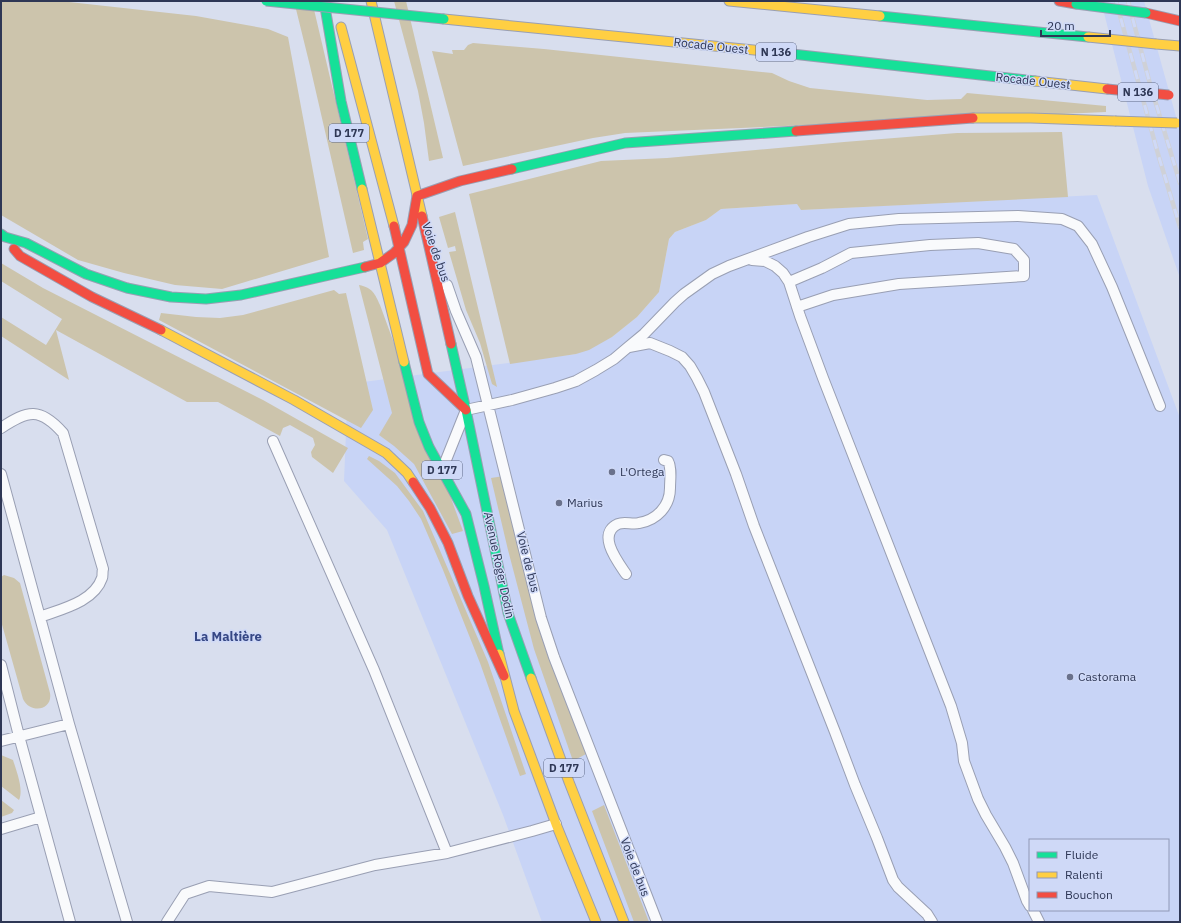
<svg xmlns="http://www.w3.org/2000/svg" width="1181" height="923" font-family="'IBM Plex Sans',sans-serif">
<rect width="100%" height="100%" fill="#d8deee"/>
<!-- built -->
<path fill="#c8d4f6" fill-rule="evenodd" d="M1101,1H1144L1180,131V278L1148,186Z
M1097,195L1180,418V922H542L503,815L387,530L344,481L348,384L576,354L612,337L637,317L659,292L669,239L675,232L706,220L721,209L797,204L801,210ZM1030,840H1168V910H1030Z"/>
<!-- green -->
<path fill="#ccc4ac" d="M1,1H60L196,16L268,29L288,37L329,257L222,289L175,285L124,273L78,260L1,215Z
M294,1H312L368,239L363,242L364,250L353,253L310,66Z
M394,1H406L443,158L429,161L424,123L418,91Z
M473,43L544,49L772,73L789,81L810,88L927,100L961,99L967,93L1106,106V112L625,133L593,138L463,166L432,51L453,54L452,50H464L468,45Z
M1062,132L1068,197L801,210L797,204L721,209L706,220L675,232L669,239L659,292L637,317L612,337L589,350L576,354L510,364L469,194L601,161L667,158L844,142L957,133Z
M455,212L497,387L492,384L480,343L466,310L449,252L456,251L455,246L448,248L439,217Z
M1,263L43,288L263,400L348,448L333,473L312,457L311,452L315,445L313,438L290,425L283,428L280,436L218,402H187L56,330L69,380L1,336V317L46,345L62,319L1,281Z
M359,285C373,288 375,294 380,305L463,531L452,534L414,464L394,446L379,435L392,413Z
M334,290L339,294L346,293L373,410L361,428L159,320L161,313L196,317L220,318L243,315Z
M369,456L379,461L395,473L423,511L488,662L526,774L520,776L480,663L443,570L421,519L409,501L397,486L367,459Z
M504,476L563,691L586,754L573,761L534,649L508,550L491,478Z
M4,575L14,578L20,583L50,693C53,711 30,714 23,699L1,621V577Z
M1,755L13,760C16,770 24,789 19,800L1,786Z
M1,800L14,810L12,813L1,817Z
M604,805L649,922H634L592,811Z"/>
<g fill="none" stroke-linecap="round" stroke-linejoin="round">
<defs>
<path id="lane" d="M752,260L765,261L775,266L783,273L789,282L800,316L823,378L951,706L962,743L964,761L978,799L986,815L1005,847L1013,863L1027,901L1030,906
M789,282L822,268L851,253L930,245L978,243L1014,249L1024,260V276L899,284L833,295L797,307
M447,285L456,311L476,357L541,618L554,657L657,922
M629,347L650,343L670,351L682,357L690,366L697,378L704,392L736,474L754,526L835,732L855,785L877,838L893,880L898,887L927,914L932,922
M1,428C28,410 40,407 63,433L103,569C102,572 103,576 102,578C94,602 61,609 40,617
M273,441L374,670L447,853
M442,470L466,410L512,400L555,388L576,381L596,370L614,359L627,348L644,334L675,302L684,294L712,274L729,266L808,237L849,224L899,219L1018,216L1062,219L1078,226L1092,244L1112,287L1160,406
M1,474L69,724L127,922
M626,574C618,562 596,534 618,524C625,521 632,525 639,523C657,520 670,506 670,488C670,479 672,468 668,461L664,460
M1,665L19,736L70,922
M1,741L69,724
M1,829L41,817
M1033,910L1039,922
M167,922L185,894L209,886L272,892L375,865L447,853L532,831L556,824"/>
<path id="fast" d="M324,1L341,101L362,189
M880,16L1088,37
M783,53L1035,81
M512,169L625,143L796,131
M1,234L5,237L26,243L86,274L127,288L171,297L206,299L241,295L365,267
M451,344L466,410L508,613L531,678
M404,362L419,422L429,447L466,514L484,586L499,654"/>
<path id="slow" d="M371,1L422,216
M729,1L880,16
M444,19L783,53
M341,27L394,226
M1156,44L1180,46
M1035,81L1107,89
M973,118H1031L1115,121
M362,189L404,362
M161,330L294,400L386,453L407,473L413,482
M499,654L514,711L556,824L596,922
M531,678L569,782L624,922"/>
<path id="jam" d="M1059,1L1076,4
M1146,13L1180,21
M796,131L973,118
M422,216L451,344
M394,226L428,374L466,410
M14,249L20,256L92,297L161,330
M365,267L380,263L394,253L404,242L412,225L417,196L460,181L512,169
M413,482L430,508L448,543L468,596L504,676"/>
</defs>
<!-- lane casing -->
<use href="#lane" stroke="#999fb3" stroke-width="12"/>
<!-- fast casing -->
<use href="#fast" stroke="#999fb3" stroke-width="11"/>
<!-- slow casing -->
<use href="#slow" stroke="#999fb3" stroke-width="11"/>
<!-- jam casing -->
<use href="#jam" stroke="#999fb3" stroke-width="11"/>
<!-- lane -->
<use href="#lane" stroke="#f9fafc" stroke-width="10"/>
<!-- fast -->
<use href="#fast" stroke="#16e098" stroke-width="9"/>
<!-- slow -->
<use href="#slow" stroke="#ffcf43" stroke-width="9"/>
<!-- jam -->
<use href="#jam" stroke="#f24e42" stroke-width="9"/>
<defs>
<path id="rail" d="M1116,1L1158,154L1180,227
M1128,1L1150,84L1180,183"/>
</defs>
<!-- rail casing -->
<use href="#rail" stroke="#cfd1d7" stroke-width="4.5"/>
<!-- rail -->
<use href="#rail" stroke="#cfd9f7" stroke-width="3" stroke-dasharray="9" stroke-linecap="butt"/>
<defs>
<path id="fast-bridge" d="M266,1L444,19
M1076,4L1146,13"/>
<path id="slow-bridge" d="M1088,37L1156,44
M1115,121L1177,123"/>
<path id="jam-bridge" d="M1107,89L1169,95"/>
</defs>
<!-- fast-bridge casing -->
<use href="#fast-bridge" stroke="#999fb3" stroke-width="11" stroke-linecap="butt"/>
<!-- slow-bridge casing -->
<use href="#slow-bridge" stroke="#999fb3" stroke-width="11" stroke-linecap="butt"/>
<!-- jam-bridge casing -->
<use href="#jam-bridge" stroke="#999fb3" stroke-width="11" stroke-linecap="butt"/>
<!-- fast-bridge -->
<use href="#fast-bridge" stroke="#16e098" stroke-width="9"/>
<!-- slow-bridge -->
<use href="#slow-bridge" stroke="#ffcf43" stroke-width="9"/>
<!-- jam-bridge -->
<use href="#jam-bridge" stroke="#f24e42" stroke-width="9"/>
</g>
<!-- markers -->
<g fill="#6a718b" stroke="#cfd9f7" stroke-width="1.5">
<circle cx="612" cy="472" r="4"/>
<circle cx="559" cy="503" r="4"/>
<circle cx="1070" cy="677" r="4"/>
</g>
<g text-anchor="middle" stroke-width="3" stroke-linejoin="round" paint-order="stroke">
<!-- shield labels -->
<g fill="#cfd9f7" stroke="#5e6886" stroke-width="1">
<rect x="756" y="43" width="40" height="18" rx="3"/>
<rect x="1118" y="83" width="40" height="18" rx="3"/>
<rect x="329" y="124" width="40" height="18" rx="3"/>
<rect x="422" y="461" width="40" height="18" rx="3"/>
<rect x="544" y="759" width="40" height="18" rx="3"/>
</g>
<g font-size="11" font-weight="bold" fill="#2e3755">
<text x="776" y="56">N 136</text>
<text x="1138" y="96">N 136</text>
<text x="349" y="137">D 177</text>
<text x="442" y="474">D 177</text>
<text x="564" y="772">D 177</text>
</g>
<!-- street labels -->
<g font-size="12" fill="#2e3755" stroke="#cfd9f7">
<text transform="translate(711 46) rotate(6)" y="4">Rocade Ouest</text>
<text transform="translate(1033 81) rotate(6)" y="4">Rocade Ouest</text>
<text transform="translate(436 252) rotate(71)" y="4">Voie de bus</text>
<text transform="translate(528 562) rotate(76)" y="4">Voie de bus</text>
<text transform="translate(499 565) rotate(78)" y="4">Avenue Roger Dodin</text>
<text transform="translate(635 867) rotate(69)" y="4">Voie de bus</text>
</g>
<!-- poi labels -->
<g font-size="12" fill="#2e3755" stroke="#cfd9f7" text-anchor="start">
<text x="620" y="476">L'Ortega</text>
<text x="567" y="507">Marius</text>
<text x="1078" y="681">Castorama</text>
</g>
<!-- neighbourhood labels -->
<g font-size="13" font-weight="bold" fill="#364785" stroke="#cfd9f7">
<text x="228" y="641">La Maltière</text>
</g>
</g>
<!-- border -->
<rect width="1181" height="923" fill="none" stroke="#2e3755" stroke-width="4"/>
<!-- legend -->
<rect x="1029" y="839" width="140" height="72" fill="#cfd9f7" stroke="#8f98b6"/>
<rect x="1037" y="852" width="20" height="6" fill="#16e098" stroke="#8f98b6"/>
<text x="1065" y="859" font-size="12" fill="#2e3755">Fluide</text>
<rect x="1037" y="872" width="20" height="6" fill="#ffcf43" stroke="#8f98b6"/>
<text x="1065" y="879" font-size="12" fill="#2e3755">Ralenti</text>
<rect x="1037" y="892" width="20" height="6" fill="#f24e42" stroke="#8f98b6"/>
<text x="1065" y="899" font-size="12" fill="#2e3755">Bouchon</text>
<!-- scale -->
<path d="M1041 30v6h69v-6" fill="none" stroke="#2e3755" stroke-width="2"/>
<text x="1047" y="30" font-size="12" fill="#2e3755" stroke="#cfd9f7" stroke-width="3" paint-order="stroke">20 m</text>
</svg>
